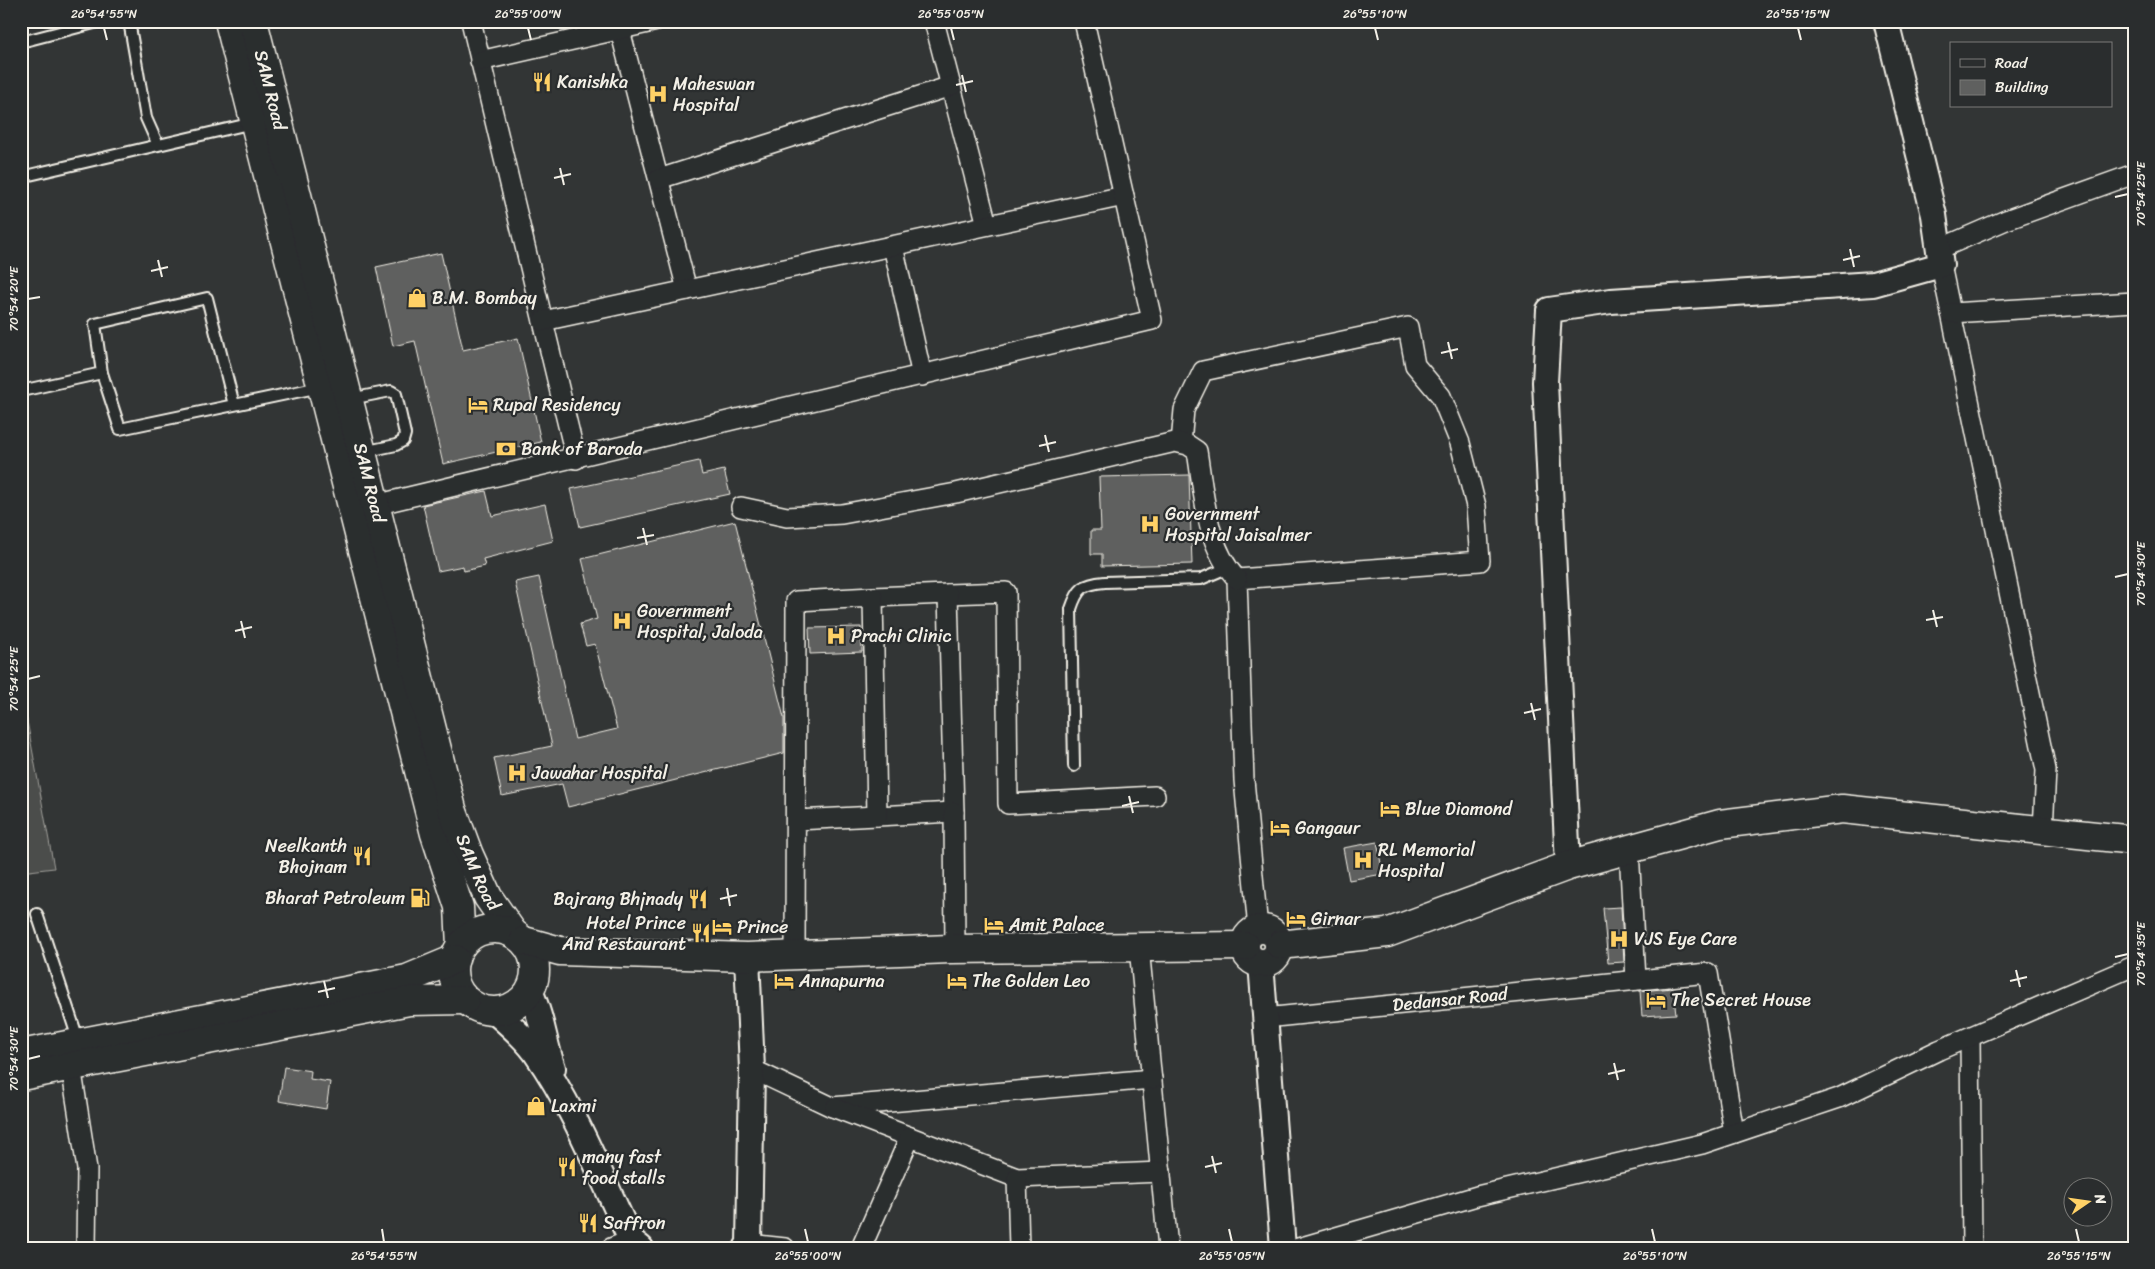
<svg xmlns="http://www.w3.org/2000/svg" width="2155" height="1269" font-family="Sriracha,sans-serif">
<rect width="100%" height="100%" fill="#323535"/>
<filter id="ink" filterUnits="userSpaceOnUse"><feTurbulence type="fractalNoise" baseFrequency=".02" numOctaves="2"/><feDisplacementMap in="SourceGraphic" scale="10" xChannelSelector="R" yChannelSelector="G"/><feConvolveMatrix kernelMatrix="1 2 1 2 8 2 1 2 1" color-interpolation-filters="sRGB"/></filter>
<g filter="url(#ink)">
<!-- pitch -->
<path fill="#4b4d4c" stroke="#a09f9a" d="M21,688L54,868L21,872Z"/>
<!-- building -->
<path fill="#5f605f" stroke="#f4f1e8" d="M441,253L463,350L518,338L541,442L443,464L415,341L393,346L376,267Z
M699,461L702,475L724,470L730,494L580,527L571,489Z
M1189,475L1192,564L1102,566V554H1091V530H1101L1099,477Z
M486,491L492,516L545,504L553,541L483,559L485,566L464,571L463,566L438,571L423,505Z
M735,521L784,718V753L568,807L562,784L502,796L494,758L552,746L515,582L539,577L575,739L617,729L595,644L586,646L580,624L597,619L582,559Z
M861,627L862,652L810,654L809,628Z
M1377,842L1383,874L1349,880L1343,848Z
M1621,907L1624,962L1608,963L1603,908Z
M1673,988L1676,1014L1642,1016L1640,991Z
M284,1067L311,1071L310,1079L330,1082L326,1109L279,1101Z"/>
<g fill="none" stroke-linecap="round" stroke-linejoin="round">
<defs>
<path id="service" d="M129,21L146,118L158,145
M21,42L102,21
M21,177L253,123
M102,373L95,324L207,298L234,405
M21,391L102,373L120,429L320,387
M350,399L391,391L396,394L405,434L403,441L396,445L363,452
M1074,766L1071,609C1078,588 1083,584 1105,582L1201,579L1227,568
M37,914L79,1042"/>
<g id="minor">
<path d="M471,21L576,459"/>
<path d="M934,21L987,225"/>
<path d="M620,30L687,290"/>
<path d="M480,61L657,21"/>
<path d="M659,179L951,86"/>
<path d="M893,246L922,376"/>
<path d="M1939,249L2006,220L2134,174"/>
<path d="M1941,265L2046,770L2043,830"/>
<path d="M1951,313L2134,302"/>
<path d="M543,321L1124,196"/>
<path d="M1181,443L1184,410L1203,371L1408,327L1415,365L1441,396L1460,443L1476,506L1480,561L1237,579L1244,780L1258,929"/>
<path d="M375,505L1152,320L1084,21"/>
<path d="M741,507L787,517L842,514L956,493L1175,442L1188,445L1197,451C1204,494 1206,546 1237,579"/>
<path d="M948,594L1006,592L1008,804L1155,796"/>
<path d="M873,597L948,594L954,812L877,816"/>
<path d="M954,812L955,949"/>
<path d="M1629,849L1636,980"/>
<path d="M1139,947L1168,1248"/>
<path d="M795,955L796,601L873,597L877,816L796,820"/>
<path id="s1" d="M1265,1018L1708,973L1734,1133"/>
<path d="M1970,1037L1972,1248"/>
<path d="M71,1066L87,1169L86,1248"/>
<path d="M752,1069L832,1107L1152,1079"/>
<path d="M835,1108L1017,1178L1161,1172"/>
<path d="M1017,1178L1019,1248"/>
<path d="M749,1244L785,1248"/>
<path d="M611,1248L631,1240"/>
<path d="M861,1248L910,1137"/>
<path d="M1298,1248L1477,1196L1702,1144L1839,1098L1939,1050L2134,966"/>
</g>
<path id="tertiary" d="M1568,866L1545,382L1549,310L1611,301L1873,284L1941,265L1934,215L1886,21
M1261,963L1283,1248
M530,991C542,1015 544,1042 553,1068
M495,1012C509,1024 524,1037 535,1052C575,1109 601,1177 631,1240L641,1248
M746,1248L749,1244L752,1069L747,957"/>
<g id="secondary">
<path d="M229,21L435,834L459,907L461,946"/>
<path id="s2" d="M253,21L452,809L469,855L488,897L513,933"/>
<circle cx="1262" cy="946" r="17"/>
<circle cx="494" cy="970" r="41"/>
<path d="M524,941L560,951L747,957L950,949L1245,946"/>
<path d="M1280,945L1387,933L1568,866L1720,824L1842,809L2134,840"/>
<path d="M21,1054L407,979L455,959"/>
<path d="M21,1076L409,1001L465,1000"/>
</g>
</defs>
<!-- service casing -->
<use href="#service" stroke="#f4f1e8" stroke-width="14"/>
<!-- minor casing -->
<use href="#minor" stroke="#f4f1e8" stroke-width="22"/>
<!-- tertiary casing -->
<use href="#tertiary" stroke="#f4f1e8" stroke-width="28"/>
<!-- secondary casing -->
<use href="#secondary" stroke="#f4f1e8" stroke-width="31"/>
<!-- service -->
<use href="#service" stroke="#2a2d2e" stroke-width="10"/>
<!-- minor -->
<use href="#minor" stroke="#2a2d2e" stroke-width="19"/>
<!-- tertiary -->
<use href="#tertiary" stroke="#2a2d2e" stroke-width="24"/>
<!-- secondary -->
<use href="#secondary" stroke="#2a2d2e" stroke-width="28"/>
</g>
</g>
<!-- ticks -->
<path fill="none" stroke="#f4f1e8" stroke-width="2" d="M104,28L107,40M528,28L531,40M951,28L954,40M1375,28L1378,40M1798,28L1801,40M962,75L966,92M956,85L973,81M560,168L564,185M554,178L571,174M2115,197L2128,194M1850,249L1854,267M158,260L162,277M1843,260L1860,256M151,271L168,267M28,299L40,297M1448,342L1452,359M1441,353L1458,349M1045,435L1049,452M1039,446L1056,442M643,528L647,545M637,538L654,535M2115,577L2128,574M1933,610L1937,627M1926,620L1943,617M241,621L245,638M235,631L252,627M28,679L40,676M1531,703L1535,720M1524,713L1541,709M1129,796L1133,813M1122,806L1139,802M727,888L730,906M720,899L737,895M2115,957L2128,954M2016,970L2020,987M324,981L328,998M2010,981L2027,977M318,992L335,988M28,1059L40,1056M1614,1063L1618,1080M1608,1074L1625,1070M1212,1156L1216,1173M1205,1167L1222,1163M382,1229L384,1242M805,1229L808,1242M1229,1229L1232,1242M1652,1229L1655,1242M2076,1229L2079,1242"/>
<!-- icons -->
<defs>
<symbol id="restaurant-bare" viewBox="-9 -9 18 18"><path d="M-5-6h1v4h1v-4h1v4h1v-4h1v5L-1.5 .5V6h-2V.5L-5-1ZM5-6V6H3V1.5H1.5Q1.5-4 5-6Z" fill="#ffd166" stroke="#2a2d2e" stroke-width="2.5" paint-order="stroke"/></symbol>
<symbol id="hospital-bare" viewBox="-9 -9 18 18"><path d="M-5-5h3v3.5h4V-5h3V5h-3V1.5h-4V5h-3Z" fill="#ffd166" stroke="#2a2d2e" stroke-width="2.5" paint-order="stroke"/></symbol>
<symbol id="shop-bare" viewBox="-9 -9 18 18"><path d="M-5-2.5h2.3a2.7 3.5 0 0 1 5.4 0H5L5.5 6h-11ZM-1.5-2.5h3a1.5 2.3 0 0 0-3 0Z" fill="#ffd166" stroke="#2a2d2e" stroke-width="2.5" paint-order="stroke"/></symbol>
<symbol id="hotel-bare" viewBox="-9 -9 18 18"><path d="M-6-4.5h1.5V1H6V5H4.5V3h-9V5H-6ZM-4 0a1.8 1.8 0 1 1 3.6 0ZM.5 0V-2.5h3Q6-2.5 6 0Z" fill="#ffd166" stroke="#2a2d2e" stroke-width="2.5" paint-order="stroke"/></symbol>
<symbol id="bank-bare" viewBox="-9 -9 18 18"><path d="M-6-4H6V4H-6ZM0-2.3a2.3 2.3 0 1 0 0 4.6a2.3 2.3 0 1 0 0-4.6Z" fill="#ffd166" stroke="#2a2d2e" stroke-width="2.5" paint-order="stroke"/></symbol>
<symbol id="fuel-bare" viewBox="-9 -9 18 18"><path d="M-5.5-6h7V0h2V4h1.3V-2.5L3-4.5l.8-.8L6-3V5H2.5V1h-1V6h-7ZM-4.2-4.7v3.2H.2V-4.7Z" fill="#ffd166" stroke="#2a2d2e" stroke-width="2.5" paint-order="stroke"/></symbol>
</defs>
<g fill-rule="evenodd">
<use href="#restaurant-bare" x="528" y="68" width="28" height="28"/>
<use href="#hospital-bare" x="644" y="80" width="28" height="28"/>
<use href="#shop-bare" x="403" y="284" width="28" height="28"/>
<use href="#hotel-bare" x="464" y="391" width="28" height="28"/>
<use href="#bank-bare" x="492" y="435" width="28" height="28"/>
<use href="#hospital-bare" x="1136" y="510" width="28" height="28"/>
<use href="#hospital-bare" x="608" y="607" width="28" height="28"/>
<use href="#hospital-bare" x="822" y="622" width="28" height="28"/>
<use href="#hospital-bare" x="503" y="759" width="28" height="28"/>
<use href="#hotel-bare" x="1376" y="795" width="28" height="28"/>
<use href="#hotel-bare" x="1266" y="814" width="28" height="28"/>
<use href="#restaurant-bare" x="348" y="842" width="28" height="28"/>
<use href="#hospital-bare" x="1349" y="846" width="28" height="28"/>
<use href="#fuel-bare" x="406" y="884" width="28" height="28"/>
<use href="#restaurant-bare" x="684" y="885" width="28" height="28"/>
<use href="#hotel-bare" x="1282" y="905" width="28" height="28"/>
<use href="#hotel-bare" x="980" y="911" width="28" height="28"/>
<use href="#hotel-bare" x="708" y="913" width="28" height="28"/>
<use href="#restaurant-bare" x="687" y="919" width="28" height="28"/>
<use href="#hospital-bare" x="1605" y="925" width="28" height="28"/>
<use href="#hotel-bare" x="770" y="967" width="28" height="28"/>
<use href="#hotel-bare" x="943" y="967" width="28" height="28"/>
<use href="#hotel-bare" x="1642" y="986" width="28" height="28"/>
<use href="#shop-bare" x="522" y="1092" width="28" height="28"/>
<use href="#restaurant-bare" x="553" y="1153" width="28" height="28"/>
<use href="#restaurant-bare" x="574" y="1209" width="28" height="28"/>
</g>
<g text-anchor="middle" stroke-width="4.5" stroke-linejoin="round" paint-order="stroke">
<!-- poi labels -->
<g font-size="18" fill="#f4f1e8" stroke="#2a2d2e" text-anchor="start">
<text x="557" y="88">Kanishka</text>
<text x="673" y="90">Maheswan<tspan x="673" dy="21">Hospital</tspan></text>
<text x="432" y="304">B.M. Bombay</text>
<text x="493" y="411">Rupal Residency</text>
<text x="521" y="455">Bank of Baroda</text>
<text x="1165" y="520">Government<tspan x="1165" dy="21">Hospital Jaisalmer</tspan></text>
<text x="637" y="617">Government<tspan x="637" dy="21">Hospital, Jaloda</tspan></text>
<text x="851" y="642">Prachi Clinic</text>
<text x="532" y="779">Jawahar Hospital</text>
<text x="1405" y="815">Blue Diamond</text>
<text x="1295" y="834">Gangaur</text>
<text x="347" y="852" text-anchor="end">Neelkanth<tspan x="347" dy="21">Bhojnam</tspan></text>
<text x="1378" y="856">RL Memorial<tspan x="1378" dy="21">Hospital</tspan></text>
<text x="405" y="904" text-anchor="end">Bharat Petroleum</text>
<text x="683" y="905" text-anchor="end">Bajrang Bhjnady</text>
<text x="1311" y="925">Girnar</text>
<text x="686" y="929" text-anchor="end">Hotel Prince<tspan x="686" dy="21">And Restaurant</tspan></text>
<text x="1009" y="931">Amit Palace</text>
<text x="737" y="933">Prince</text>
<text x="1634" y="945">VJS Eye Care</text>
<text x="799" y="987">Annapurna</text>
<text x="972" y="987">The Golden Leo</text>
<text x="1671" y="1006">The Secret House</text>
<text x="551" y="1112">Laxmi</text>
<text x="582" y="1163">many fast<tspan x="582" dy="21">food stalls</tspan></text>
<text x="603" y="1229">Saffron</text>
</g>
<!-- street labels -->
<g font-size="18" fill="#f4f1e8" stroke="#2a2d2e">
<text dy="6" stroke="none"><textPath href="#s2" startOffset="71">SAM Road</textPath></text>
<text dy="6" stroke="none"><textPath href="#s2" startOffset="476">SAM Road</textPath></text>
<text dy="6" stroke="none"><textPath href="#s2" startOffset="881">SAM Road</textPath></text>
<text dy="6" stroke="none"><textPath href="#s1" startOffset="186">Dedansar Road</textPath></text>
</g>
</g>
<!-- margin -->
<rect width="2155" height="1269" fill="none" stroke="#2a2d2e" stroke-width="55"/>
<!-- legend -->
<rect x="1950" y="42" width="162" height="65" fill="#2a2d2e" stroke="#7b7b78"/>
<rect x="1960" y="59" width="25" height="8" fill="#2a2d2e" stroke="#7b7b78"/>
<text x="1995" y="68" font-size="15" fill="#f4f1e8">Road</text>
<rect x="1960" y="80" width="25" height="15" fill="#5f605f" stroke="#7b7b78"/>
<text x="1995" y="92" font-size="15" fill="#f4f1e8">Building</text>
<!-- north arrow -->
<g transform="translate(2088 1202) rotate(77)"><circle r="24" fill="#2a2d2e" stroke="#7b7b78"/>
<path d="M0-4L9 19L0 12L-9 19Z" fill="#ffd166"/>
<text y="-8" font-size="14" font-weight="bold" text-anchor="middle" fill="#f4f1e8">N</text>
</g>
<rect x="28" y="28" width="2100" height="1214" fill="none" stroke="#f4f1e8" stroke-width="2"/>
<g font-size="12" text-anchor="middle" fill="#f4f1e8">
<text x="104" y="18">26°54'55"N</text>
<text x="528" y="18">26°55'00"N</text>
<text x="951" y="18">26°55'05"N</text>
<text x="1375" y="18">26°55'10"N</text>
<text x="1798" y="18">26°55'15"N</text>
<text transform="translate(2141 194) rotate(-90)" y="4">70°54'25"E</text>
<text transform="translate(14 299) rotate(-90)" y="4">70°54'20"E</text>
<text transform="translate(2141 574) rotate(-90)" y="4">70°54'30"E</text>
<text transform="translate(14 679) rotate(-90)" y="4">70°54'25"E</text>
<text transform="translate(2141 954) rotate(-90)" y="4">70°54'35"E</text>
<text transform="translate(14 1059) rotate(-90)" y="4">70°54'30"E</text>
<text x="384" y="1260">26°54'55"N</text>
<text x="808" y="1260">26°55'00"N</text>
<text x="1232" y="1260">26°55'05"N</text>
<text x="1655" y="1260">26°55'10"N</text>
<text x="2079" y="1260">26°55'15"N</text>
</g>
</svg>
